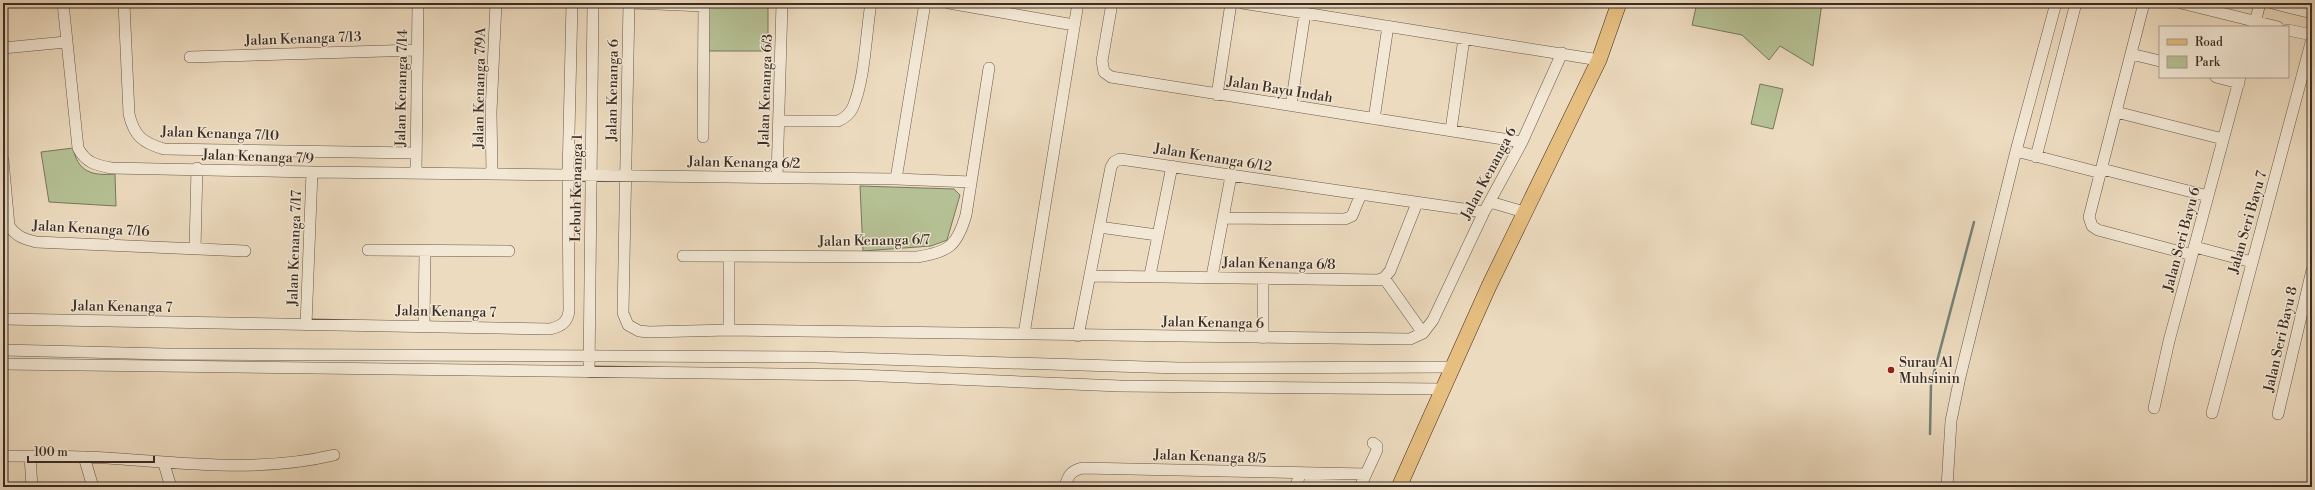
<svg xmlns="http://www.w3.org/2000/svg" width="2315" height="490" font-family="'Libre Bodoni',serif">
<rect width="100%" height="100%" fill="#eddbbf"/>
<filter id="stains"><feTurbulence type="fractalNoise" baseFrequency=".005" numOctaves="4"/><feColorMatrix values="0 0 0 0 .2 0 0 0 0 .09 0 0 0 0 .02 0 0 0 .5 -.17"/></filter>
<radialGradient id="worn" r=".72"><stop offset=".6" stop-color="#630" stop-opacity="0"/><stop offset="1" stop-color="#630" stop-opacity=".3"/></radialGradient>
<!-- green -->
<path fill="#b5c194" stroke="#78775d" d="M706,3H768V51H706Z
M1697,3H1822L1813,66L1780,46L1769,60L1742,35L1692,25Z
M1760,84L1783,89L1773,129L1751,124Z
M73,148C78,172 92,176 115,174L116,206L49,202L41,152Z
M860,186L954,189L960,195L947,240L931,246L863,251Z"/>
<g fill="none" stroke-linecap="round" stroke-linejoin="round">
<!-- stream -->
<path stroke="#748278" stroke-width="2.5" d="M1930,434L1931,384L1974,222"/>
<defs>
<path id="minor" d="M63,3L78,148C86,163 96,165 111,168L312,172L896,179L971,182
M124,3L129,114C134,136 143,143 164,149L415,153
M629,3L623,313L628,325L639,331L649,332L729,330L1410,339L1423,333L1433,320L1484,212L1522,142L1562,53
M634,3L704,6
M949,3L1074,25
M1112,3L1102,61L1104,72L1111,77L1522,142
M1242,3L1599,60
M2144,3L2089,217L2092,226L2098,230L2192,255
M2181,3L2278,27
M2272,3L2312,13
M2254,27L2260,3
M2288,30L2312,35
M3,48L66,42
M2131,54L2160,61
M190,57L417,50
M2216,77L2239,83
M1217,95L1231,3
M1291,105L1305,13
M2116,112L2223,139
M1374,119L1388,26
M780,121H838C845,118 850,114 853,107C865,79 866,33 871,3
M1451,130L1464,38
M703,137L704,3
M2016,151L2101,173
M2036,157L2076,3
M3,160L9,226C17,237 24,239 36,242L245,251
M2102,169L2208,196
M416,173L418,3
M492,174L491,112L496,3
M777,178L782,3
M896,179L925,3
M1490,202L1524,212
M1223,218L1345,219L1352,216L1361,194
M1099,227L1157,235
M2195,247L2252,262
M195,248L197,168
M368,250L509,251
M683,256L917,257C949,252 957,246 966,215L989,68
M1150,275L1172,166
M1091,276L1378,280L1384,278L1390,271L1417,203
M1212,276L1231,176
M1263,278V338
M1384,278L1423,333
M3,319L550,329C562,326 568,322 569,310L568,176L572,3
M306,325L312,172
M424,325L425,251
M729,330V256
M1024,334L1078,3
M1078,336L1111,167L1114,162L1120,159L1484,212
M3,350L165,354L814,357L1179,368L1453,367
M3,364L858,375L1120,386L1443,389
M589,372L593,3
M2154,408L2169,341L2240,77
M2212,413L2312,39
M2278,414L2312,270
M3,456C37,456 72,456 107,458C183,463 259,473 334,455
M30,456L32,487
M84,457L93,487
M164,464L171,487
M1065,487C1068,475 1071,471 1082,468L1366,474
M1295,487L1301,473
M1360,487L1377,450V446L1373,443
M1947,487L1951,421L1960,377L2016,151L2056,3"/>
<path id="major" d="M1399,487L1489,286L1599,60L1619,3"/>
</defs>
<!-- minor casing -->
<use href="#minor" stroke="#67584c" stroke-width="12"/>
<!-- major casing -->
<use href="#major" stroke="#3a2d26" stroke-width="16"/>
<!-- minor -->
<use href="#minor" stroke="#f3e8d5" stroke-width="11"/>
<!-- major -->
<use href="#major" stroke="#e6be80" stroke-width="15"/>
</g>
<!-- markers -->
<circle fill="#8f2418" stroke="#f3e8d5" stroke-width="1.5" cx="1891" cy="370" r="4"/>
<g text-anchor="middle" stroke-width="3" stroke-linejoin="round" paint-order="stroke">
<!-- street labels -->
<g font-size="14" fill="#3a2d26" stroke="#f3e8d5">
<text transform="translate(303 38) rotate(-2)" y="5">Jalan Kenanga 7/13</text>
<text transform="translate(401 88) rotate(-89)" y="5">Jalan Kenanga 7/14</text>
<text transform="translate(479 88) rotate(-89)" y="5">Jalan Kenanga 7/9A</text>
<text transform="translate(1280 89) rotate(9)" y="5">Jalan Bayu Indah</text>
<text transform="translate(612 90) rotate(-89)" y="5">Jalan Kenanga 6</text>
<text transform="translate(765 90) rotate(-88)" y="5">Jalan Kenanga 6/3</text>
<text transform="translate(220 133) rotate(2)" y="5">Jalan Kenanga 7/10</text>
<text transform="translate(258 156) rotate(2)" y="5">Jalan Kenanga 7/9</text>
<text transform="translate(1213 157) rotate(9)" y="5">Jalan Kenanga 6/12</text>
<text transform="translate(744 162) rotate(1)" y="5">Jalan Kenanga 6/2</text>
<text transform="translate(1488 173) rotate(-62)" y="5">Jalan Kenanga 6</text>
<text transform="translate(576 188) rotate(-89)" y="5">Lebuh Kenanga 1</text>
<text transform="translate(2247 222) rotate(-74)" y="5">Jalan Seri Bayu 7</text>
<text transform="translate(91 228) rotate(3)" y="5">Jalan Kenanga 7/16</text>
<text transform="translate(2181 239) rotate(-75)" y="5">Jalan Seri Bayu 6</text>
<text transform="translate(874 240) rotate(-1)" y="5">Jalan Kenanga 6/7</text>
<text transform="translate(294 248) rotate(-88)" y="5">Jalan Kenanga 7/17</text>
<text transform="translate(1279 263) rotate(1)" y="5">Jalan Kenanga 6/8</text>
<text transform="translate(122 306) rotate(1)" y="5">Jalan Kenanga 7</text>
<text transform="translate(446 311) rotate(1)" y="5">Jalan Kenanga 7</text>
<text transform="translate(1213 322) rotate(1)" y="5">Jalan Kenanga 6</text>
<text transform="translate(2280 339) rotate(-77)" y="5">Jalan Seri Bayu 8</text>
<text transform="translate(1210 456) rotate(2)" y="5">Jalan Kenanga 8/5</text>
</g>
<!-- poi labels -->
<g font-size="14" fill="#3a2d26" stroke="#f3e8d5" text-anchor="start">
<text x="1899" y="367">Surau Al<tspan x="1899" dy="16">Muhsinin</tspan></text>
</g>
</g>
<!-- margin -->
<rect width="2315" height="490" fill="none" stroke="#eddbbf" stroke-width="16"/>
<rect x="4" y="4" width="2307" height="482" fill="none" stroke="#3a2d26" stroke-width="2"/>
<rect x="8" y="8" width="2299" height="474" fill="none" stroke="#3a2d26"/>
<!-- legend -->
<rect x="2159" y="26" width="130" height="52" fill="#f3e8d5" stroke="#a99d8f"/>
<rect x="2167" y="39" width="20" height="6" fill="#e6be80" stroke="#a99d8f"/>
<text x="2195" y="46" font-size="12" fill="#3a2d26">Road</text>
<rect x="2167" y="56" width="20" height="12" fill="#b5c194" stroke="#a99d8f"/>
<text x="2195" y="66" font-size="12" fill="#3a2d26">Park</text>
<!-- scale -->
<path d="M28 456v6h126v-6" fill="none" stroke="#3a2d26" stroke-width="2"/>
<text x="34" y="456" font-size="12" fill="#3a2d26" stroke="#f3e8d5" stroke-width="3" paint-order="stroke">100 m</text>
<rect width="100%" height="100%" filter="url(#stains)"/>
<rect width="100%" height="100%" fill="url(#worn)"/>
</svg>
